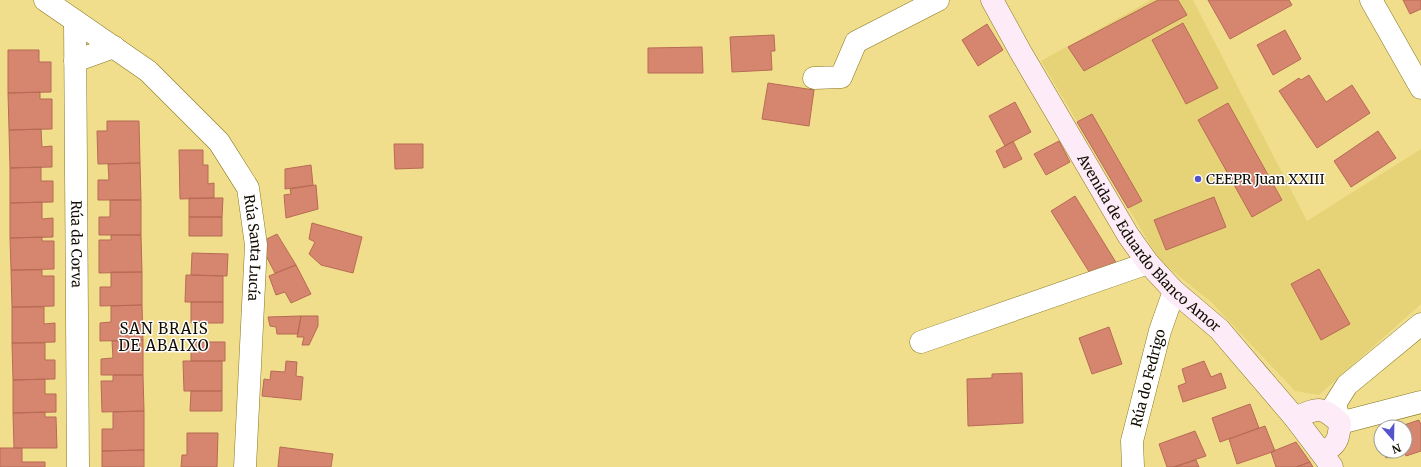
<svg xmlns="http://www.w3.org/2000/svg" width="1421" height="467" font-family="Merriweather,serif">
<rect width="100%" height="100%" fill="#f0de8c"/>
<!-- built -->
<path fill="#e6d377" d="M1151,0H1193L1307,221L1421,149V304L1319,395L1295,391L1210,301L1160,261L1041,61Z"/>
<!-- building -->
<path fill="#d6866e" stroke="#b86b54" d="M1158,0H1178L1187,15L1084,71L1068,47Z
M1208,0H1289L1292,5L1230,39Z
M1403,0H1421V9L1410,14Z
M1183,23L1218,88L1186,104L1152,40Z
M987,24L1003,50L978,66L962,40Z
M1285,30L1301,59L1273,75L1257,45Z
M774,35L775,51H771L772,70L732,72L730,37Z
M702,47L703,73H648V48Z
M8,50H39V62H51V92L8,93Z
M1309,75L1326,102L1352,85L1370,113L1317,148L1279,91L1299,78L1301,80Z
M768,83L814,90L809,126L762,119Z
M40,92V99H52V129L9,130L8,93Z
M1015,102L1031,132L1005,146L989,116Z
M1228,103L1282,200L1252,217L1198,120Z
M1092,114L1142,201L1128,208L1077,122Z
M107,121H139L140,163L98,164L97,131H107Z
M41,129L42,147L52,146V167L10,168L9,130Z
M1378,131L1396,158L1351,187L1334,161Z
M1013,141L1022,159L1004,168L996,151Z
M1059,141L1070,162L1046,175L1034,154Z
M394,144H423V168L395,169Z
M179,150H203V165H208V184L214,183V198L180,199Z
M140,163L141,200H98V180H109L108,164Z
M311,165L313,185L285,189V169Z
M41,167V181H53V202L10,203V168Z
M316,185L318,209L286,218L284,195L291,194L290,189Z
M1075,196L1117,264L1093,278L1051,211Z
M1214,197L1226,227L1166,250L1154,220Z
M189,198H223L222,217H189Z
M110,200H141V235H99V217H110Z
M42,202V219L53,218V237L10,238V203Z
M189,217H222V236H189Z
M312,223L362,237L353,273L321,265L309,254L315,242L309,239Z
M277,234L296,265L275,273L263,250V241Z
M111,235H141L142,272L99,273V240H111Z
M42,237V241H54V269L11,270L10,238Z
M192,253L228,254L227,276L191,275Z
M296,265L311,294L291,303L285,292L276,295L269,276Z
M1319,269L1350,324L1321,340L1291,284Z
M11,270H42V276H54V306L12,307Z
M111,272H142V305L100,306V287H111Z
M186,275L223,276V302H185Z
M191,302H223V323H191Z
M142,305L143,340L100,341V323L111,322V306Z
M12,307H44V324L55,323V342L12,343Z
M301,316H318V326L309,345H302L304,337H297Z
M301,316L298,334H277L276,327L270,326L268,317Z
M1109,327L1122,364L1092,374L1079,338Z
M143,340V375H101V359L113,358L112,341Z
M191,342H225V361H191Z
M12,343H45V360H55V379L13,380Z
M183,361H222V391H184Z
M286,361L297,362L296,376L303,377L301,400L262,396L264,379L270,380L271,371L285,372Z
M1204,361L1211,377L1221,373L1226,388L1183,402L1178,386L1186,383L1182,369Z
M1022,373L1023,423L968,426L967,379L992,378V374Z
M113,375H143L144,411L102,412L101,381H113Z
M45,379V394H56V412L13,413V380Z
M191,391H222V411H190Z
M1250,404L1259,428L1220,442L1212,418Z
M144,411V450L102,451V429H113V412Z
M45,412V417H56L57,448H14L13,413Z
M1419,420L1421,425V451L1406,456L1404,452L1386,458L1384,451H1405V427H1398Z
M1265,426L1275,451L1237,464L1229,439Z
M1195,431L1206,456L1173,467H1167L1159,444Z
M187,433H218L217,467H181L182,455H187Z
M1296,442L1310,462L1296,467H1276L1271,452Z
M280,447L333,454L331,467H278Z
M0,448H22V462H45V467H0Z
M144,450V467H102V451Z
M1196,460L1199,467H1175Z
M1310,462L1313,467H1296Z"/>
<g fill="none" stroke-linecap="round" stroke-linejoin="round">
<defs>
<g id="street">
<path id="s1" d="M45,0L148,71L219,142L248,188L256,245L245,467"/>
<path d="M1371,0L1421,88"/>
<path id="s2" d="M75,21L78,467"/>
<path d="M75,61L114,47"/>
<path d="M814,78L841,77L856,42L938,0"/>
<path d="M1421,324L1347,385L1335,404L1340,423L1421,402"/>
<path d="M921,342L1148,263"/>
<path id="s3" d="M1133,467L1132,441L1160,331L1174,291"/>
</g>
<g id="secondary">
<path id="s4" d="M992,0L1020,51L1128,235L1148,263L1174,291L1219,329L1295,418L1332,467"/>
<path d="M1295,418C1318,408 1321,405 1340,423C1339,439 1337,446 1322,452"/>
</g>
</defs>
<!-- street casing -->
<use href="#street" stroke="#86761f" stroke-width="23"/>
<!-- secondary casing -->
<use href="#secondary" stroke="#86761f" stroke-width="23"/>
<!-- street -->
<use href="#street" stroke="#fff" stroke-width="22"/>
<!-- secondary -->
<use href="#secondary" stroke="#fdecf8" stroke-width="22"/>
</g>
<!-- markers -->
<circle fill="#5354cb" stroke="#fefefe" stroke-width="1.5" cx="1198" cy="179" r="4"/>
<g text-anchor="middle" stroke-width="3" stroke-linejoin="round" paint-order="stroke">
<!-- poi labels -->
<g font-size="14" fill="#110c00" stroke="#fefefe" text-anchor="start">
<text x="1206" y="184">CEEPR Juan XXIII</text>
</g>
<!-- street labels -->
<g font-size="14" fill="#110c00" stroke="#fefefe">
<text dy="5" stroke="none"><textPath href="#s4" startOffset="291">Avenida de Eduardo Blanco Amor</textPath></text>
<text dy="5" stroke="none"><textPath href="#s2" startOffset="223">Rúa da Corva</textPath></text>
<text dy="5" stroke="none"><textPath href="#s1" startOffset="340">Rúa Santa Lucía</textPath></text>
<text dy="5" stroke="none"><textPath href="#s3" startOffset="91">Rúa do Fedrigo</textPath></text>
</g>
<!-- neighbourhood labels -->
<g font-size="15" letter-spacing="1" fill="#110c00" stroke="#fefefe">
<text x="164" y="334">SAN BRAIS<tspan x="164" dy="17">DE ABAIXO</tspan></text>
</g>
</g>
<!-- north arrow -->
<g transform="translate(1393 439) rotate(160)"><circle r="19" fill="#fefefe" stroke="#9f9d98"/>
<path d="M0-3L7 15L0 10L-7 15Z" fill="#5354cb"/>
<text y="-6" font-size="11" font-weight="bold" text-anchor="middle" fill="#110c00">N</text>
</g>
</svg>
